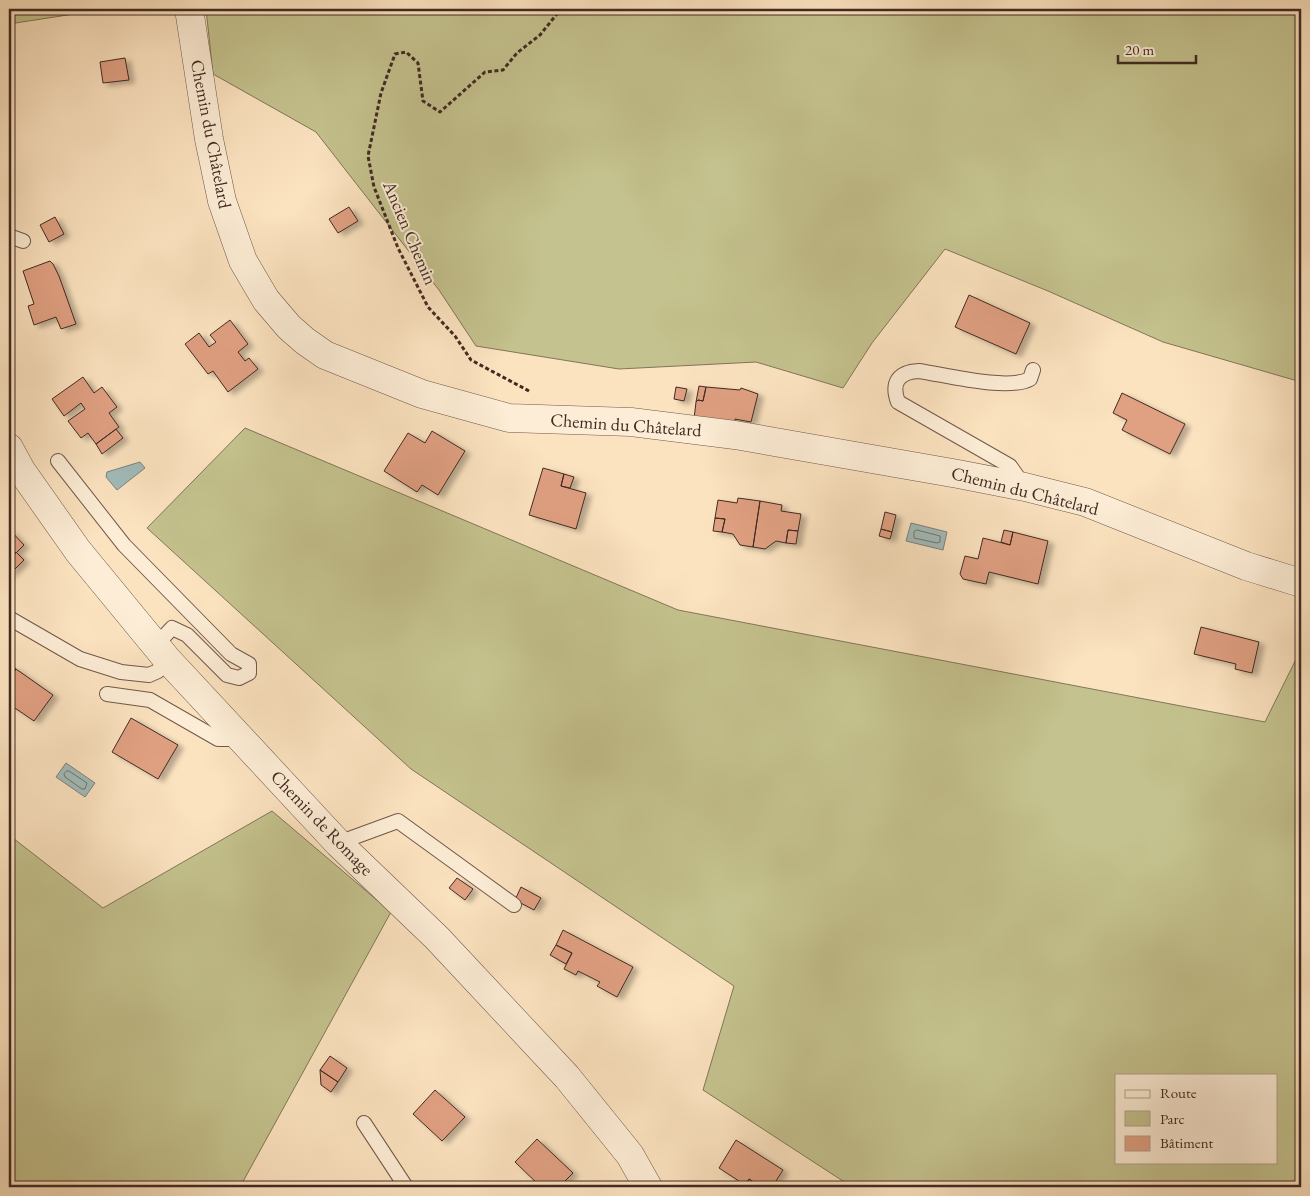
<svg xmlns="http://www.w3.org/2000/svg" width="1310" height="1196" font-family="'EB Garamond',serif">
<defs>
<filter id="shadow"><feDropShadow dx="5.5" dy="3" stdDeviation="2.5" flood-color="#0004"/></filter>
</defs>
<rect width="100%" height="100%" fill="#fce3c0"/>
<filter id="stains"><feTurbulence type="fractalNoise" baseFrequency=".004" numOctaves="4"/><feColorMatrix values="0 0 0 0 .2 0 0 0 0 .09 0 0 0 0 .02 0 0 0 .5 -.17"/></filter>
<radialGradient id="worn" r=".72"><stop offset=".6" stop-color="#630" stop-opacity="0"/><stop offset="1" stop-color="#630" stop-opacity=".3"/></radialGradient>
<!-- green -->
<path fill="#c4c28e" stroke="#827658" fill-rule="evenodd" d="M9,9H86L87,12L9,24Z
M206,9H1301V382L1163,342L1048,291L945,249L872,343L843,388L756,362L619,369L476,346L439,290L316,132L213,74Z
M245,428L678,610L1265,722L1301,649V1187H852L703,1090L734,986L411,769L147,528ZM1116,1075H1276V1162H1116Z
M272,811L391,912L240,1187H9V835L103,908Z"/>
<!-- water -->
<path fill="#a2bcbb" stroke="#7b827e" d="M140,462L145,468L117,490L106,477L107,472Z
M911,523L947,532L943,550L906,541Z
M66,763L95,783L85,797L56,777Z"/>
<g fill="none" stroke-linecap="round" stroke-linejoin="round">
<!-- shore -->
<path stroke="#72736e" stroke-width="1" d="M917,530L940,536V542L937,543L914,538V532Z
M67,771H69L87,783L85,789H82L65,777L64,774Z"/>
</g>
<!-- building -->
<path fill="#e0a082" stroke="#412a22" filter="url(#shadow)" d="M125,58L129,80L103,83L100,62Z
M349,207L358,221L338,233L329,219Z
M55,217L64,234L49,242L40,225Z
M50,261L53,264L59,276L76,324L61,329L56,317L34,325L28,306L34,304L23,271Z
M969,295L1030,323L1016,354L955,327Z
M230,320L248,344L238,352L245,361L249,358L258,369L228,392L213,371L208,374L185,344L199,333L209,347L216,342L210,335Z
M83,377L94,393L102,387L117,407L109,413L119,427L96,444L88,433L81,438L68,421L85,409L81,403L64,416L52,399Z
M699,386L706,387L703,401L698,400L696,402Z
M676,387L687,389L684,401L674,399Z
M706,387L740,390L741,388L758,394L751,422L735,419V422L694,419L696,402L698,400L703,401Z
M1122,393L1185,424L1170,454L1122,430L1127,420L1113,413Z
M116,429L123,438L102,454L96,444Z
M432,431L465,451L438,495L422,485L417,492L384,471L408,433L425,443Z
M543,468L564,474L561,486L586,493L576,529L529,515Z
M564,474L574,477L570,488L561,486Z
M738,498L760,501L753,547L740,545L733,534L722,532L725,519L715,518L718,500L737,503Z
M760,501L782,505L781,511L801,514L798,531L788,530L786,543L776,541L765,549L753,547Z
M885,512L896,515L892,532L881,529Z
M715,518L725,519L722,532L713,531Z
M9,529L24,545L9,560Z
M881,529L892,532L890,539L879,536Z
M788,530L798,531L796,544L786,543Z
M1004,530L1013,532L1010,545L1001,542Z
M1013,532L1048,541L1038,584L989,572L986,584L963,579L960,574L965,556L978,559L983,538L1010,545Z
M16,552L24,560L9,575V560Z
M1201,627L1259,642L1252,673L1235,669L1236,664L1194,654Z
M12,666L16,669L9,679V671Z
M16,669L53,695L34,721L9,704V679Z
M131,718L178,745L158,779L112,752Z
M457,878L473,889L465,900L449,888Z
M521,887L541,898L534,910L515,900Z
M563,930L633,967L617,997L597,986L600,982L578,971L576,975L564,969L572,953L556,945Z
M556,945L572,953L566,964L550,955Z
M330,1056L347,1068L338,1082L320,1070Z
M320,1070L338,1082L331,1092L321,1085Z
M435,1090L465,1117L442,1141L413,1114Z
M537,1139L573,1173L559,1187H541L515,1162Z
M736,1140L783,1170L772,1187H761L749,1179L745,1185L719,1168Z
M749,1179L761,1187H744Z"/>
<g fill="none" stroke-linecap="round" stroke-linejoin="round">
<defs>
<path id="lane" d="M9,236L23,241
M1024,486L1010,466L898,402C891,383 898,372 919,371C946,375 1007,391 1030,379L1033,370
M9,618L80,659L121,672L149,675L158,671L166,658L160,641L172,628L187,635L227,675L239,678L249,673V664L231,654L124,545L58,461
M107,694L150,700L218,739H242
M338,843L398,821L514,905
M364,1123L406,1187"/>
<path id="street" d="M189,9L209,139L222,201L243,261L266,300L289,327L305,341L325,355L422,394L509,418L631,422L735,435L958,474L1025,487L1085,502L1246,566L1301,583
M9,448L21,470L78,551L166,658L338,843L437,938L567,1077L630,1155L648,1187"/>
</defs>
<!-- lane casing -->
<use href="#lane" stroke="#70584a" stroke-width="16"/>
<!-- street casing -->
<use href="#street" stroke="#70584a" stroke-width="29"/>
<!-- path -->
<path stroke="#412a22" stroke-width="3" stroke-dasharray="4 2.5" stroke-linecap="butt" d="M529,391L471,360L455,336L428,307L398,248L374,187L368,156L381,93L395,54L406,52L418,63L423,101L440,112L485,72L503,70L517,53L540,35L561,9"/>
<!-- lane -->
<use href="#lane" stroke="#fdedd6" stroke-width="14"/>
<!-- street -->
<use href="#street" stroke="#fdedd6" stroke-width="28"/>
</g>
<g text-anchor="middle" stroke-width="4" stroke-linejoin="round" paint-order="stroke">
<!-- street labels -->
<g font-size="18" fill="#412a22" stroke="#fdedd6">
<text transform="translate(211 134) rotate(79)" y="6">Chemin du Châtelard</text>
<text transform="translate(410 233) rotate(67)" y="6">Ancien Chemin</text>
<text transform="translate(626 425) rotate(4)" y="6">Chemin du Châtelard</text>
<text transform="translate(1025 491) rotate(14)" y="6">Chemin du Châtelard</text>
<text transform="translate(322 823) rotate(46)" y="6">Chemin de Romage</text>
</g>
</g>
<!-- margin -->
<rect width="1310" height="1196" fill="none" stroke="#fce3c0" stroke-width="30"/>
<rect x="10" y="10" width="1290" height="1176" fill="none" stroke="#412a22" stroke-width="2.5"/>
<rect x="15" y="15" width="1280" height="1166" fill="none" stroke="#412a22"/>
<!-- legend -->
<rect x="1115" y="1074" width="162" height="90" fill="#fdedd6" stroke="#b29f8e"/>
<rect x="1125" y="1090" width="25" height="8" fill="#fdedd6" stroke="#b29f8e"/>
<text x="1160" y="1098" font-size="15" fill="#412a22">Route</text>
<rect x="1125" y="1111" width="25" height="15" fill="#c4c28e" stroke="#b29f8e"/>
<text x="1160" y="1124" font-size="15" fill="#412a22">Parc</text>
<rect x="1125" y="1136" width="25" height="15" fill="#e0a082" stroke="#b29f8e"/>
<text x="1160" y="1148" font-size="15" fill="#412a22">Bâtiment</text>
<!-- scale -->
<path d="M1118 55v8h78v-8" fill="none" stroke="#412a22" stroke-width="2.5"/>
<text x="1125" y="55" font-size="15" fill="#412a22" stroke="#fdedd6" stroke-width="4" paint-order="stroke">20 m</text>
<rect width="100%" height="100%" filter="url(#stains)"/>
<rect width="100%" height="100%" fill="url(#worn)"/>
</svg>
